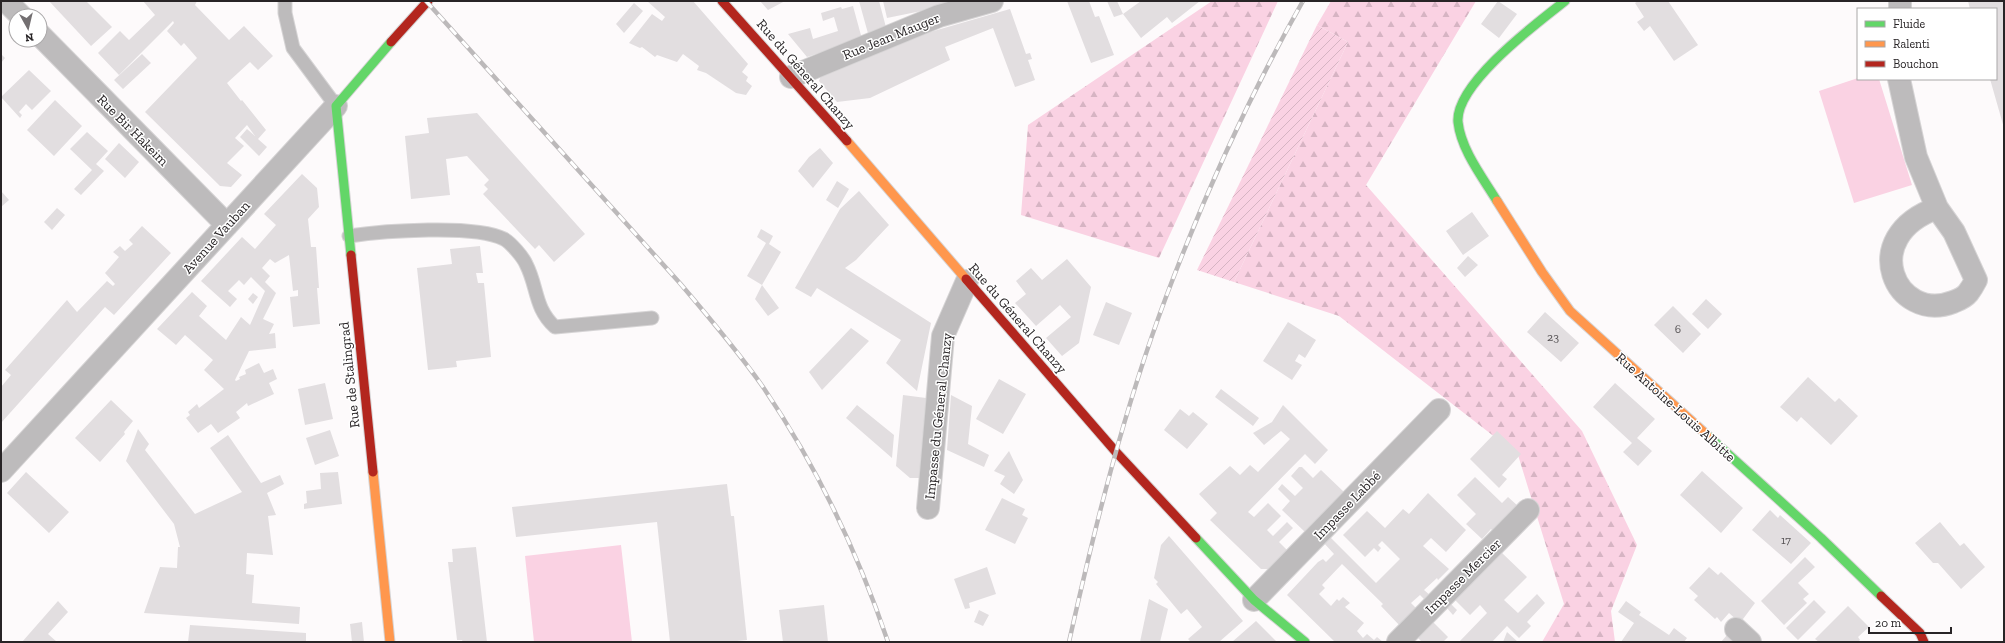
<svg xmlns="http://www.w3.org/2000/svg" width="2005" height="643" font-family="'Zilla Slab',serif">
<defs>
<pattern id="forest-firs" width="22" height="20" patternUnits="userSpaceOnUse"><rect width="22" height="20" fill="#fad2e3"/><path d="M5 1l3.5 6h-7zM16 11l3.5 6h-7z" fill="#d6b4c3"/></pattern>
<pattern id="garden-furrows" width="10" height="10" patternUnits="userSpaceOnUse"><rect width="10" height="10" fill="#fad2e3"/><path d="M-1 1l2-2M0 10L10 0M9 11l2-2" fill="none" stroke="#d6b4c3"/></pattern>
</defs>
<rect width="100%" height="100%" fill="#fdfafb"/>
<!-- forest -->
<path fill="url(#forest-firs)" d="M1212,1H1278L1159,258L1021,215L1028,125Z
M1331,1H1476L1366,185L1582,431L1637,545L1611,611L1615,642H1542L1564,604L1518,455L1339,316L1234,282L1348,42L1317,25Z"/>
<!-- garden -->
<path fill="url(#garden-furrows)" d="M1317,25L1348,42L1234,282L1197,270Z"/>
<!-- pitch -->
<path fill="#fad2e3" d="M1858,78L1879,79L1912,185L1854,203L1819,91Z
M621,545L632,642H534L525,556Z"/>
<!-- building -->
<path fill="#e2dee0" d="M49,1H86L112,27L91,46Z
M143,1H197L195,5L229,40L244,26L273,56L258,70L250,62L227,83L241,101L242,100L266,130L258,139L267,147L259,156L240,137L247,129L255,136L247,125L235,138L244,146L227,163L242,175L231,187L220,186L145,112L197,58L184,43L181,46L167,31L174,23L173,21L119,75L98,53L120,31L129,40L155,15Z
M647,1H693L748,64L742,72L748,77L746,81L752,86L746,95L736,93L706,73L697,70L699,66L683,54L677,62L657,55L655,57L642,47L640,48L629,43L652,14L662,21L665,17Z
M760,1H785L768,10Z
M859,1H879L887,31L869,37Z
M883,1H957L936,8L887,18Z
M1067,1H1089L1095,17L1099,16L1114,55L1091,63Z
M1107,1H1117L1123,14L1114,17Z
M1141,1H1200L1172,23L1167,17L1141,38L1123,14Z
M1498,1L1517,14L1499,38L1481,24Z
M1638,1H1668L1698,45L1674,61L1650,26L1644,31L1637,22L1644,17L1635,3Z
M1968,1H2004V128L1990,79H1996V9H1970Z
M634,3L643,11L624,33L616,24Z
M853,6L862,39L807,57L788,34L810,28L813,39L838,31L834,17L823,21L821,13L841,7L842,9Z
M1010,9L1026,54L1030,53L1032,59L1028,60L1035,80L1015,87L993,28L945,47L950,60L870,98L837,102L819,81L821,75L899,41Z
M1,54L5,58L1,63Z
M142,54L151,63L123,89L114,80Z
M29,70L51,91L32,110L26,104L19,112L22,115L20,118L1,97Z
M55,100L82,126L54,156L27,130Z
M477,113L585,234L554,262L539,245L535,249L483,194L488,189L484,185L489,180L467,156L446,159L450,195L411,199L405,136L429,133L427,118Z
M87,132L108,151L96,164L104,171L81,195L74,189L92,170L70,149Z
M119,143L139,162L125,178L105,159Z
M820,148L833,163L813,188L798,171L809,157Z
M302,174L317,188L319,207L308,219L311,247H316L319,288H317L320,324L293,327L290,297L298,296V290L293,291L289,255L275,263L270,259L262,268L270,276L265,282L276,293L263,319L274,324L269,334L275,333L276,348L249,351L235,380L236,381L240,379L239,377L246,374L245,370L259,363L264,373L273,369L277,379L269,383L274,394L248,406L247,403L236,412L240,418L218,433L211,424L198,433L186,418L190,415L188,412L197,404L199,408L224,389L204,370L213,360L185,335L176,345L157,329L192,292L207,306L199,316L226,340L241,317L250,325L265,291L251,277L244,285L239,280L228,291L237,299L230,307L201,281L242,237L255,249L276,225L264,214Z
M837,181L849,189L838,208L826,200Z
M1,191L9,200L1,207Z
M859,191L889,225L856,260L845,268L931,323L917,391L886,363L901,340L817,288L811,297L795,288L840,209Z
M57,208L65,215L52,230L44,222Z
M1472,212L1489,236L1463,255L1446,231Z
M142,226L171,253L114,315L105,307L1,423V387L11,375L5,370L67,300L77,312L107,281L113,286L115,284L105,273L119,257L113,252L120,246L125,251L133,244L129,240Z
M761,229L773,236L769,244L781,252L762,285L747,276L766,243L757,237Z
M480,246L483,273H476L478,283H484L491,357L456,361L457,367L428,370L417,268L452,264L450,249Z
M1468,256L1478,265L1465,277L1457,268Z
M1067,259L1091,287L1079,343L1062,356L1046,338L1071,317L1060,305L1036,326L1015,303L1026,294L1016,281L1031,268L1042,280Z
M762,285L779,308L768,316L755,299Z
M253,293L258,297L253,304L248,299Z
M1706,299L1722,314L1708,329L1692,314Z
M1106,302L1132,313L1119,345L1093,335Z
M1673,306L1701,334L1683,353L1654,325Z
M1545,312L1579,343L1561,362L1527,332Z
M1288,322L1316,340L1305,358L1299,354L1295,361L1302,365L1292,380L1263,361Z
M851,328L869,341L822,390L809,372Z
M1808,377L1835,402L1839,398L1858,416L1831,445L1801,417L1797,422L1780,407Z
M999,379L1026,394L1003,434L976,419Z
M325,383L333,419L305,425L298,389Z
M1615,383L1655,419L1637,438L1652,451L1638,466L1623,452L1632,443L1593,407Z
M1221,389L1259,418L1253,426L1215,397Z
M903,395L926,398L919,478H910L896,466Z
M951,395L972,406L968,444L989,455L984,467L947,450Z
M111,400L133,421L124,432L125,434L100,462L75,438Z
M857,405L894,435L892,458L846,418Z
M1283,405L1328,450L1315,464L1305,454L1248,512L1254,517L1268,503L1281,516L1267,530L1273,536L1287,522L1293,528L1279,542L1287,550L1269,569H1261L1210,520L1217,513L1199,494L1230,466L1240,475L1250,465L1258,472L1290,439L1281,431L1264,445L1253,433L1272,422Z
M1180,409L1189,416L1193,412L1208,424L1187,449L1164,430Z
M138,429L149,444L145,450L195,514L242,492L210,448L228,435L261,483L280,475L284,484L267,493L276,515L268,516L273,555L247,553L246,574L254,575L252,603L300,607L299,624L144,613L160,567L177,568L178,547H180L174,524L126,461Z
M330,430L339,456L315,465L306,438Z
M1497,431L1521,454L1502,475L1507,479L1499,488L1470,459Z
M1009,451L1023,480L1014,494L1000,484L1005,476L994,471Z
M1299,467H1302L1313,478L1321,470L1344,492L1305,532L1282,510L1290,501L1278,489L1282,484L1295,496L1303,488L1291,476Z
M1702,471L1743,508L1721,533L1680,495Z
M26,472L69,512L49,533L7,493Z
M338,472L342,504L304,509V504L307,503L306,491L321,489L320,473Z
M1475,477L1502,503L1508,497L1518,506L1494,532L1491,529L1482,539L1466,524L1476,514L1457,495Z
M727,484L731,516H734L747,640L727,642H670L657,522L516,537L512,507Z
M1428,493L1466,530L1446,552L1431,538L1423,546L1449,569L1438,580L1437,578L1424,590L1431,596L1426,601L1420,595L1411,603L1418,610L1401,627L1381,606L1383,604L1342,564L1322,585L1325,588L1319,594L1331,606L1337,599L1339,601L1343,597L1350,603L1345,607L1364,623L1357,631L1363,638L1367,634L1374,640L1377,637L1383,642H1335L1287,595L1318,562L1323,559L1326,562L1334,554L1323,542L1329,536L1376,583L1400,559L1382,541L1378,545L1381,548L1378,552L1374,548L1365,557L1343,535L1367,511L1385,528L1403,509L1409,514Z
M1002,498L1025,509L1022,515L1028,518L1015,544L985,530Z
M1770,510L1778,518L1780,515L1811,543L1791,564L1752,530Z
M1940,522L1960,546L1964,543L1985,567L1961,589L1938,563H1933L1915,543Z
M1169,536L1243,621L1219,642H1191L1188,639L1202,627L1187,609L1181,614L1156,584L1158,582L1154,578L1161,545Z
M476,547L487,642H463L462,640H457L448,562H453L452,549Z
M1501,552L1527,577L1504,600L1518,613L1537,594L1545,603L1527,622L1531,626L1519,638L1507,626L1492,642H1459L1487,613L1480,605L1470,615L1454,599Z
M1805,557L1815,567L1798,583L1809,594L1803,599L1807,603L1784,625L1761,601Z
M987,567L996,594L969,603L970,608L965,609L954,579Z
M1709,567L1718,575L1721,572L1755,603L1740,623L1729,613L1721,622L1717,617L1715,619L1694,600L1698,596L1689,588Z
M1149,599L1168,609L1160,642H1140Z
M1814,600L1826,612L1798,640L1786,628Z
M58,601L68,612L48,634L57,642H22Z
M1626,601L1641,612L1639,615L1669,635L1674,628L1687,638L1684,642H1621L1634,623L1618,612Z
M1450,603L1457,610L1453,615L1446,607Z
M824,605L828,642H783L779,610Z
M1848,606L1869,627L1858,637L1860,640L1858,642H1819L1815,639Z
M979,610L989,615L983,626L974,622Z
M1256,621L1277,642H1232Z
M1432,621L1448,637L1443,642H1422L1417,637Z
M362,622L364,642H352L350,624Z
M190,625L306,633V642H188Z
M1507,632L1518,642H1503Z
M1727,635L1735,642H1721Z"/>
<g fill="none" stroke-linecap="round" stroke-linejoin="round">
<defs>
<path id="lane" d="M285,1V13L293,48L336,106
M349,236C383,231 475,224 504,239C511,243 523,257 526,264C538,287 534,308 555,327L652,318"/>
<path id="street" d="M6,1L21,16
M1900,9V1
M40,35L227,225
M791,77L939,16L992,1
M1899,79L1916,157L1937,208L1954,232L1976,280C1974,284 1971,289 1968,293C1964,298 1958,300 1953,302C1896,324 1856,237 1937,208
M1,471L336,106
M928,508L943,336L967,281
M1254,600L1439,410
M1736,629L1750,642
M1398,642L1528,510"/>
<path id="fast" d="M1497,201C1483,178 1461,150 1458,122C1455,84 1537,23 1565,1
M351,255L336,106L391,42
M1707,435L1821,538L1881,596
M1196,538L1254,600L1305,642"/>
<path id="slow" d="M847,141L966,279
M1497,201L1542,272L1570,311L1707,435
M373,472L390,642"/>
<path id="jam" d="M722,1L847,141
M391,42L428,1
M351,255L373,472
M966,279L1116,452L1196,538
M1881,596L1920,633L1924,642"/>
</defs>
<!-- lane casing -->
<use href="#lane" stroke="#d6d4d5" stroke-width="15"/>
<!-- street casing -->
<use href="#street" stroke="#d6d4d5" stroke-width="24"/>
<!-- fast casing -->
<use href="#fast" stroke="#d6d4d5" stroke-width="11"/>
<!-- slow casing -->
<use href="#slow" stroke="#d6d4d5" stroke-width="11"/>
<!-- jam casing -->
<use href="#jam" stroke="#d6d4d5" stroke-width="11"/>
<!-- lane -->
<use href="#lane" stroke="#bdbbbc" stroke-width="13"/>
<!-- street -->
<use href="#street" stroke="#bdbbbc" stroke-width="22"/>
<!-- fast -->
<use href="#fast" stroke="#63d668" stroke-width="9"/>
<!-- slow -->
<use href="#slow" stroke="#ff974d" stroke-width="9"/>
<!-- jam -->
<use href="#jam" stroke="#b3261e" stroke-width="9"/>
<defs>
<path id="rail" d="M426,1L678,281C707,315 737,350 763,387C816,465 858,553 888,642
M1069,642C1095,526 1124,409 1166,297C1204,196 1249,96 1303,1"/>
</defs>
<!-- rail casing -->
<use href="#rail" stroke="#bcb9ba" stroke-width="4.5"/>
<!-- rail -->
<use href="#rail" stroke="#fff" stroke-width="3" stroke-dasharray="9" stroke-linecap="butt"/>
</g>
<g text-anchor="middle" stroke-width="3" stroke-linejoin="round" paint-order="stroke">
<!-- number labels -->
<g font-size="12" fill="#565254">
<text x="1678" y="333">6</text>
<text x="1553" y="341">23</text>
<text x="1786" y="544">17</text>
</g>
<!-- street labels -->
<g font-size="14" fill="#282426" stroke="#fff">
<text transform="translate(891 36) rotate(-22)" y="5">Rue Jean Mauger</text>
<text transform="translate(806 74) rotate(49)" y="5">Rue du Géneral Chanzy</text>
<text transform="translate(133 130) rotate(45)" y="5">Rue Bir Hakeim</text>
<text transform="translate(216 237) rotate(-48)" y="5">Avenue Vauban</text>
<text transform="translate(1018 318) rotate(49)" y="5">Rue du Géneral Chanzy</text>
<text transform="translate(349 375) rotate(-96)" y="5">Rue de Stalingrad</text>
<text transform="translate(1676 407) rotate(42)" y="5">Rue Antoine-Louis Albitte</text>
<text transform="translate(938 416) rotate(-84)" y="5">Impasse du Géneral Chanzy</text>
<text transform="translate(1347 505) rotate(-46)" y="5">Impasse Labbé</text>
<text transform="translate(1463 576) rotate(-45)" y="5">Impasse Mercier</text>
</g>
</g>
<!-- border -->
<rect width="2005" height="643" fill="none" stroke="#282426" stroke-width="4"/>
<!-- legend -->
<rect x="1857" y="8" width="140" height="72" fill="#ffffff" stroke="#a9a7a8"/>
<rect x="1865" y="21" width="20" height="6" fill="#63d668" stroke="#a9a7a8"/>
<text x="1893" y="28" font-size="12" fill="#282426">Fluide</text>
<rect x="1865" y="41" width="20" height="6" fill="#ff974d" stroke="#a9a7a8"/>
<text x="1893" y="48" font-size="12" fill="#282426">Ralenti</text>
<rect x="1865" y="61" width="20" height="6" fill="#b3261e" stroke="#a9a7a8"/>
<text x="1893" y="68" font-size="12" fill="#282426">Bouchon</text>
<!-- north arrow -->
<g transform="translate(28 28) rotate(172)"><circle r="19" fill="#ffffff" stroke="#a9a7a8"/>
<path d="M0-3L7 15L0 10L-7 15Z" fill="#736f71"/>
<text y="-6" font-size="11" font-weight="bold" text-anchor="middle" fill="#282426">N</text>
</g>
<!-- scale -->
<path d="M1869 627v6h82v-6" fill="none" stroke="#282426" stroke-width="2"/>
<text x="1875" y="627" font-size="12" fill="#282426" stroke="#ffffff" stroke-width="3" paint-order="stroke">20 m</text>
</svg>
